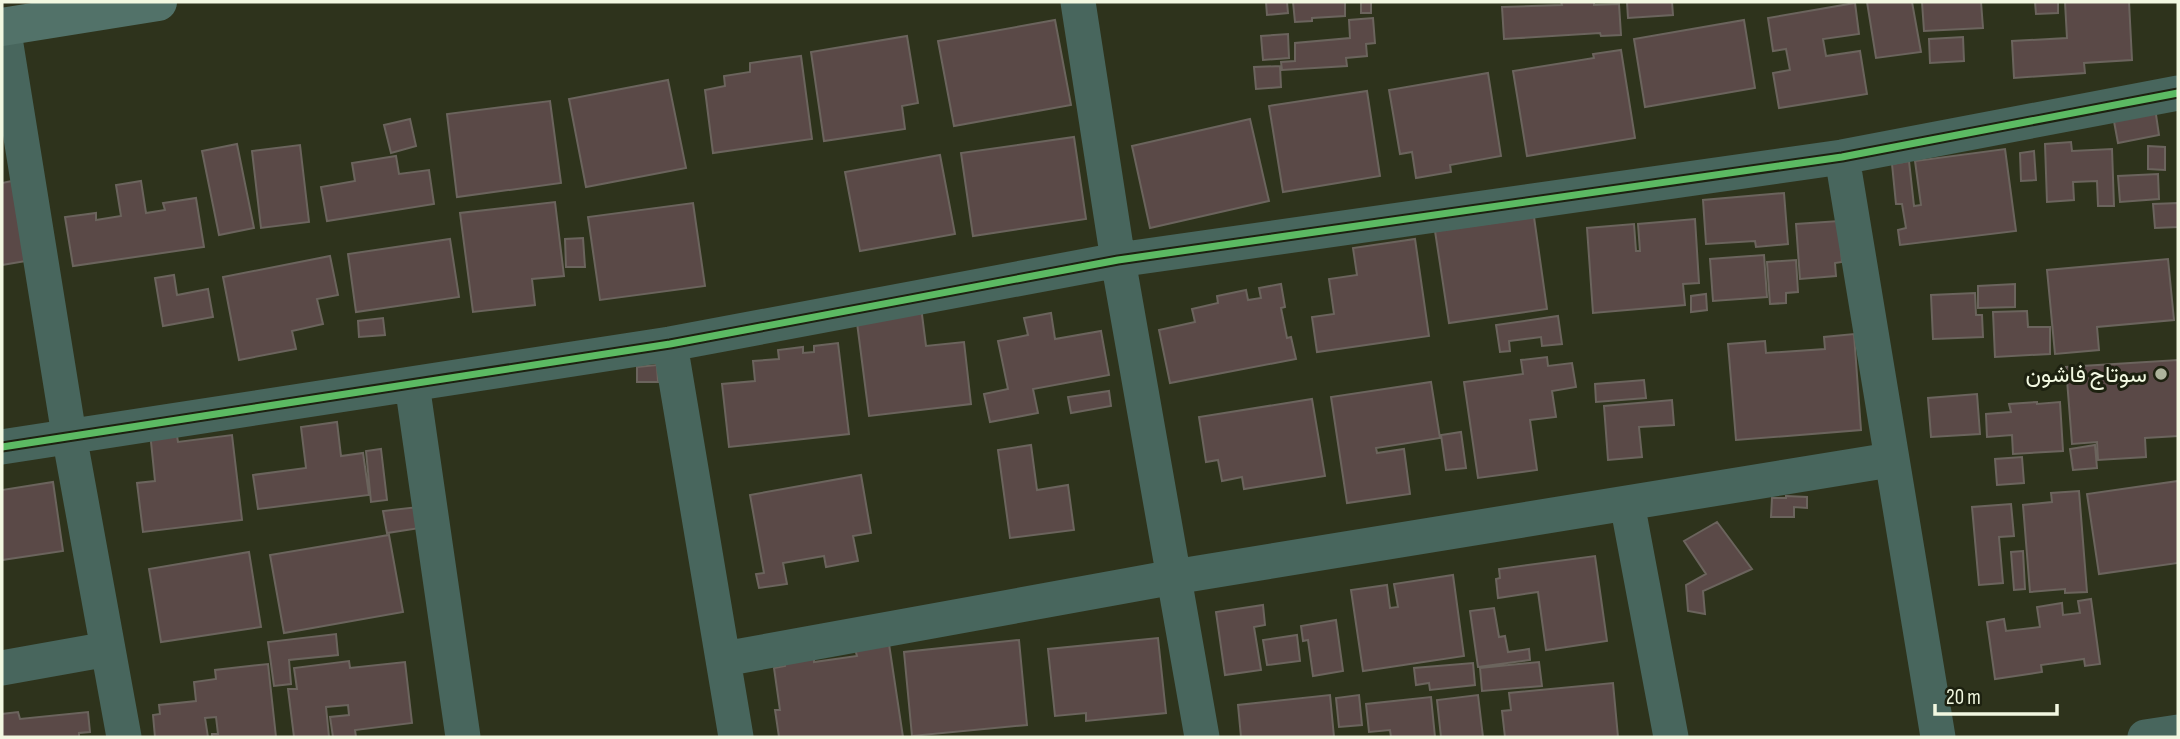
<svg xmlns="http://www.w3.org/2000/svg" width="2180" height="739" font-family="'Sofia Sans Condensed',Vazirmatn,sans-serif">
<rect width="100%" height="100%" fill="#2e331c"/>
<!-- building -->
<path fill="#5a4947" stroke="#6b645d" stroke-width="2" d="M1266,2H1287L1288,13L1267,15Z
M1293,2H1345V16L1312,18V21L1295,22Z
M1361,2H1371V13H1361Z
M1561,2H1594V5L1619,4L1621,35L1601,36L1600,33L1504,39L1502,7L1562,5Z
M1627,2H1672L1673,15L1628,18Z
M1867,2H1912L1921,52L1876,58Z
M1922,2H1981L1983,28L1924,31Z
M2035,2H2058V13L2036,14Z
M2065,2H2129L2132,60L2084,63L2085,73L2014,78L2012,41L2067,38Z
M1855,3L1859,34L1823,39L1826,56L1860,51L1867,94L1779,108L1773,73L1790,70L1786,49L1773,51L1768,18Z
M1373,18L1375,43L1366,44L1367,56L1346,58L1347,66L1282,70L1281,62L1295,61V43L1350,38L1349,20Z
M1055,20L1071,105L954,126L938,41Z
M1744,20L1755,88L1645,107L1634,39Z
M1288,34L1289,58L1263,60L1261,36Z
M907,36L918,103L902,106L905,129L824,141L811,52Z
M1963,37L1964,61L1930,63L1929,39Z
M1621,50L1635,138L1527,156L1513,71L1594,58L1593,54Z
M801,56L812,139L713,153L705,90L725,86L724,76L750,72V63Z
M1280,66L1281,87L1256,89L1254,67Z
M1488,73L1501,156L1450,165L1451,172L1416,178L1412,152L1400,154L1389,90Z
M668,80L686,168L586,187L569,99Z
M1367,91L1380,176L1283,192L1269,106Z
M550,101L561,183L457,197L447,114Z
M2155,108L2159,135L2118,143L2113,116Z
M410,119L416,146L391,153L384,125Z
M1250,119L1269,201L1150,228L1132,146Z
M1074,137L1086,219L973,236L961,153Z
M2071,142L2072,151L2112,149L2114,206H2098L2097,181L2073,182L2074,200L2047,202L2045,144Z
M237,144L254,228L219,235L202,151Z
M300,145L309,222L261,228L252,151Z
M2148,146L2165,147V170L2148,169Z
M2005,149L2016,231L1900,245L1898,230L1906,228L1902,204H1896L1892,164L1909,161L1914,206L1921,205L1915,161Z
M2034,151L2036,180L2021,181L2020,153Z
M940,155L955,234L860,251L845,172Z
M396,156L399,174L429,170L434,204L327,221L321,187L355,181L352,163Z
M2158,174L2159,199L2120,202L2118,176Z
M12,181L26,261L2,265V183Z
M141,181L146,213L165,210L163,203L196,198L204,247L73,266L65,217L96,213V220L121,216L116,185Z
M1784,193L1788,244L1756,247L1755,241L1706,244L1703,200Z
M555,202L564,276L532,279L535,305L473,312L460,213Z
M693,203L705,286L600,300L588,217Z
M2178,203V227L2155,228L2153,204Z
M1534,217L1547,309L1449,323L1435,231Z
M1695,219L1699,283L1683,284L1685,305L1593,313L1587,228L1634,224L1636,251H1640L1638,224Z
M1839,221L1842,262L1835,263L1836,276L1800,279L1796,224Z
M583,238L585,267H566L565,239Z
M450,239L459,297L356,312L348,254Z
M1415,239L1429,336L1317,352L1312,317L1334,314L1329,279L1357,275L1353,248Z
M1764,255L1767,297L1713,301L1710,259Z
M330,256L338,295L317,299L323,324L292,331L296,349L239,360L223,277Z
M2168,259L2174,320L2097,327L2099,350L2055,354L2047,270Z
M1796,260L1798,292L1786,293V303L1770,304L1767,262Z
M174,275L177,295L208,289L213,317L163,326L155,278Z
M1281,284L1285,307L1281,308L1287,338L1291,337L1296,359L1170,383L1159,330L1195,322L1192,309L1218,303L1217,296L1246,290L1248,300L1261,298L1259,288Z
M2015,284V307L1978,308V286Z
M1975,293L1976,315H1982L1983,337L1933,339L1931,295Z
M1706,294L1707,310L1691,312V296Z
M921,307L926,346L964,342L971,404L869,416L856,315Z
M2027,311L2028,327H2050V354L1995,357L1993,312Z
M1051,313L1055,339L1101,331L1109,375L1033,389L1038,413L990,422L984,394L1008,389L998,341L1028,335L1024,318Z
M1558,316L1562,344L1542,346L1541,337L1509,341L1510,351L1500,352L1496,325Z
M383,318L385,335L359,337L358,321Z
M1854,334L1861,430L1736,440L1728,344L1765,341L1766,353L1825,349L1824,337Z
M838,343L849,434L729,447L722,384L755,381L753,361L779,359L778,350L803,347V353L814,352V346Z
M1547,357L1548,366L1572,363L1576,387L1552,391L1556,417L1530,420L1537,470L1478,478L1464,382L1523,374L1521,360Z
M2178,360V436L2145,438L2146,457L2098,460L2097,442L2072,444L2066,367Z
M657,365L658,382H637V367Z
M1644,380L1646,398L1596,402L1595,384Z
M1431,382L1440,438L1376,448L1377,453L1404,449L1410,494L1347,503L1331,397Z
M1109,391L1111,406L1071,413L1068,397Z
M1977,394L1980,434L1931,437L1928,398Z
M1312,399L1325,476L1244,489L1242,477L1222,481L1218,460L1206,462L1199,417Z
M1672,400L1674,425L1639,427L1642,457L1608,460L1604,406Z
M2037,402V404L2060,402L2063,451L2013,454L2012,435L1987,437L1986,414L2011,412L2009,404Z
M337,422L341,456L363,453L369,495L258,509L253,475L306,468L301,427Z
M176,430L178,442L232,435L242,520L143,532L137,483L155,481L150,432Z
M1461,432L1466,468L1446,470L1441,435Z
M1031,445L1037,490L1068,485L1074,530L1010,538L998,450Z
M2095,445L2097,468L2073,470L2070,449Z
M381,449L387,500L371,502L366,451Z
M2022,457L2024,483L1997,485L1995,459Z
M861,475L871,533L853,536L858,561L826,567L824,556L783,563L787,584L759,588L756,574L764,573L750,495Z
M2178,481V563L2099,574L2087,494Z
M53,482L63,551L2,560V490Z
M2079,491L2087,592L2065,593V589L2030,592L2023,505L2052,502L2051,493Z
M1786,496L1807,497V508L1794,507V517H1771L1772,498H1786Z
M2011,504L2014,536L1999,537L2003,583L1979,585L1972,507Z
M418,507L420,528L387,533L383,511Z
M1717,522L1752,569L1703,591L1705,614L1688,611L1686,585L1706,574L1684,541Z
M389,535L403,612L284,633L270,555Z
M2023,551L2025,589L2014,590L2011,552Z
M249,552L261,627L161,642L149,569Z
M1595,556L1607,641L1546,650L1538,592L1498,598L1496,579L1500,578L1499,569Z
M1453,575L1464,656L1363,671L1351,590L1387,585L1390,608L1398,607L1394,584Z
M2091,599L2100,664L2085,666L2084,659L2041,665L2042,672L1995,679L1987,622L2004,619L2006,631L2040,627L2037,607L2062,603L2063,615L2080,613L2078,601Z
M1263,605L1265,625L1254,627L1261,670L1225,675L1216,612Z
M1494,608L1499,637L1505,636L1508,652L1529,649L1530,660L1478,667L1470,611Z
M1336,620L1343,671L1313,676L1308,640L1303,641L1301,626Z
M336,634L338,655L289,660L291,684L274,686L268,642Z
M1297,635L1300,661L1267,665L1263,640Z
M1158,638L1166,713L1086,721V713L1055,716L1048,649Z
M1019,640L1027,725L912,736L904,652Z
M889,644L903,737H779L775,710H780L774,668L785,666V661L814,657V662L857,656L855,649Z
M349,661L350,668L405,662L412,723L355,730L356,737H333L330,717L349,715L348,705L326,707L329,737H294L288,689H297L294,668Z
M1539,662L1542,686L1482,691L1480,668Z
M1473,663L1475,685L1430,690L1429,683L1416,685L1414,668Z
M268,664L276,737H212V734H218L216,717L205,718L208,737H155L153,715L160,714L159,705L196,701L194,682L216,679L215,670Z
M1613,683L1618,737H1505L1502,711L1511,710L1509,693Z
M1330,695L1334,737H1241L1238,705Z
M1359,695L1362,725L1339,727L1336,698Z
M1478,695L1483,737H1441L1437,700Z
M1431,697L1435,737H1391L1390,730L1369,732L1366,704Z
M18,712L20,719L88,712L90,732L79,733V737H2V714Z"/>
<g fill="none" stroke-linecap="round" stroke-linejoin="round">
<!-- street -->
<path stroke="#48665d" stroke-width="35" d="M1078,2L1118,260L1202,737
M3,26L69,435L124,737
M1842,157L1938,737
M670,344L736,737
M412,384L463,737
M2,447L670,344L1118,260L1842,157L2178,93
M1627,503L1671,737
M724,659L1174,577L1890,460
M2,668L108,649
M2145,737L2178,732"/>
<!-- secondary -->
<path stroke="#527269" stroke-width="38" d="M2,27L158,2"/>
<defs>
<path id="cycleway" d="M2,447L670,344L1118,260L1842,157L2178,93"/>
</defs>
<!-- cycleway casing -->
<use href="#cycleway" stroke="#1d2110" stroke-width="11"/>
<!-- cycleway -->
<use href="#cycleway" stroke="#5cba63" stroke-width="7"/>
</g>
<!-- markers -->
<circle fill="#adb39c" stroke="#1d2110" stroke-width="2.5" cx="2161" cy="374" r="7"/>
<g text-anchor="middle" stroke-width="6" stroke-linejoin="round" paint-order="stroke">
<!-- poi labels -->
<g font-size="23" fill="#f2f8e1" stroke="#1d2110" text-anchor="end">
<text x="2147" y="382">سوتاج فاشون</text>
</g>
</g>
<!-- border -->
<rect width="2180" height="739" fill="none" stroke="#f2f8e1" stroke-width="7"/>
<!-- scale -->
<path d="M1935 704v10h122v-10" fill="none" stroke="#f2f8e1" stroke-width="3.5"/>
<text x="1946" y="704" font-size="21" fill="#f2f8e1" stroke="#1d2110" stroke-width="5" paint-order="stroke">20 m</text>
</svg>
